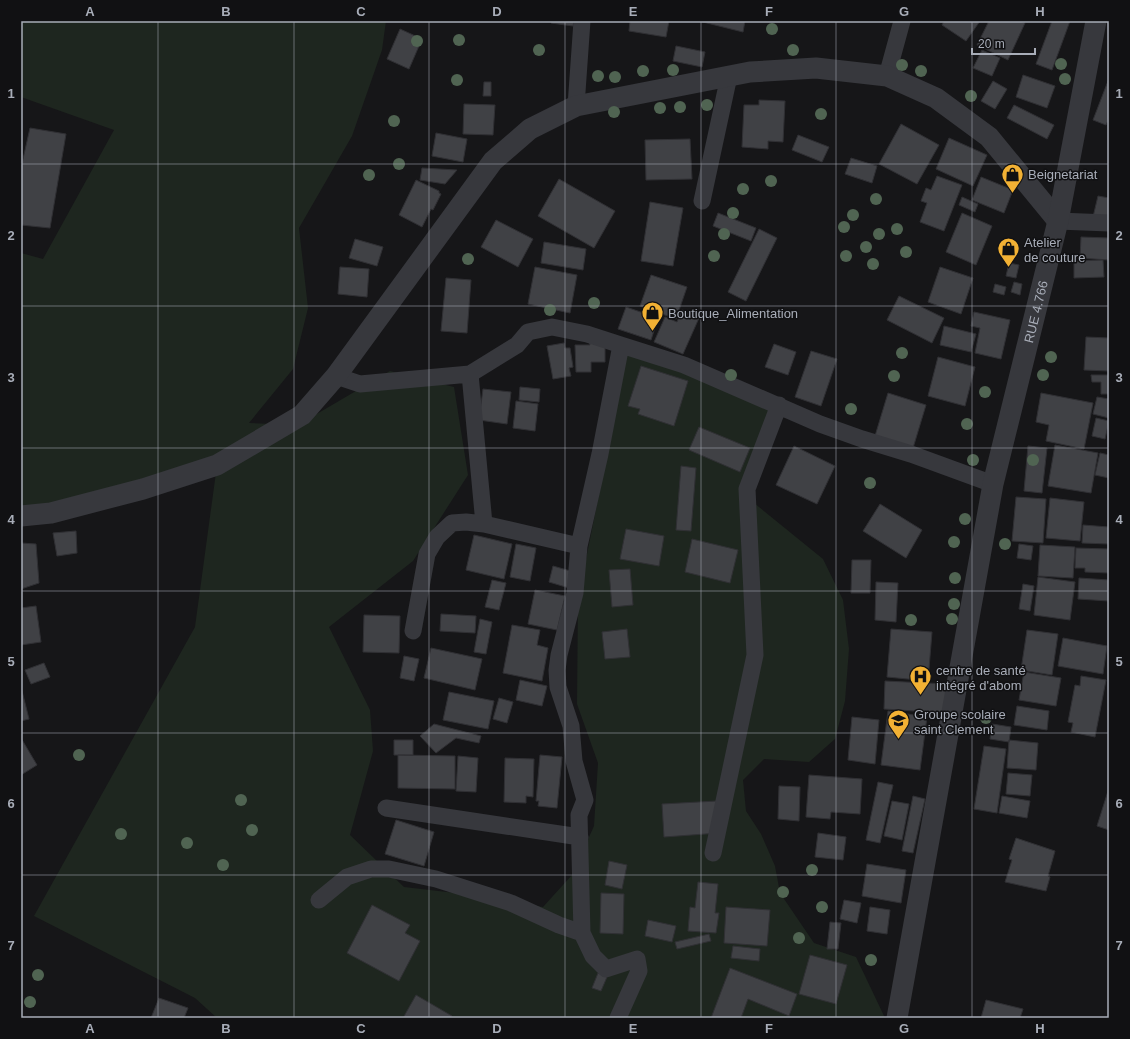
<svg xmlns="http://www.w3.org/2000/svg" width="1130" height="1039" font-family="Arial,sans-serif">
<rect width="100%" height="100%" fill="#161618"/>
<!-- green -->
<path fill="#1e261f" d="M21,21H386L382,50L352,136L299,228L308,308L293,369L249,423L298,425L390,371L454,387L468,475L413,561L329,627L370,710L373,751L350,835L404,887L490,897L543,907L572,875L594,826L598,763L577,704L578,599L617,404L622,353L700,373L785,409L743,494L823,559L843,600L849,649L845,701L835,739L809,762L764,759L743,780L746,811L761,834L775,866L780,893L814,943L856,957L885,1018H217L195,998L34,916L195,627L217,465L21,518V253L43,259L114,130L21,97Z"/>
<!-- building -->
<path fill="#404145" stroke="#303034" d="M552,21H574L573,26L551,23Z
M630,21H669L666,37L629,31Z
M699,21H745L743,32Z
M944,21H980L966,41L942,25Z
M989,21H1020L1025,23L1008,60L977,45Z
M1052,21H1070L1052,70L1036,64Z
M400,29L422,39L409,69L387,59Z
M676,46L705,52L702,67L673,61Z
M982,50L1000,58L992,76L973,68Z
M1023,75L1055,86L1047,108L1016,97Z
M993,81L1007,89L995,109L981,101Z
M1108,81L1109,118L1106,125L1093,120Z
M484,82H491V96H483Z
M759,100L785,101L783,142L768,141V149L742,147L744,105H759Z
M464,104L495,105L493,135L463,134Z
M1014,105L1054,125L1047,139L1007,118Z
M901,124L939,145L917,184L879,164Z
M30,128L66,134L50,228L21,225V168Z
M436,133L467,139L463,162L432,156Z
M798,135L829,147L822,162L792,150Z
M949,138L987,155L973,186L936,169Z
M690,139L692,179L646,180L645,140Z
M851,158L877,166L872,183L845,174Z
M422,168L457,170L445,184L420,180Z
M937,176L962,185L944,231L920,222L927,203L921,201L926,188L931,190Z
M981,177L1013,190L1004,213L972,200Z
M559,179L615,211L594,248L538,216Z
M416,180L439,191V193L441,194L433,210L431,209L422,227L399,215Z
M1098,196L1109,198V220L1093,217Z
M962,197L978,204L975,212L959,205Z
M650,202L683,208L673,266L641,261Z
M718,213L756,228L751,241L713,226Z
M962,213L992,226L976,265L946,252Z
M496,220L533,239L518,267L481,247Z
M759,229L777,238L746,301L728,292Z
M1081,237L1109,238V260L1080,258Z
M355,239L383,247L377,266L349,258Z
M544,242L586,249L583,270L541,263Z
M1103,260L1104,277L1074,278V261Z
M1009,263L1019,265L1016,278L1006,276Z
M340,267L369,269L367,297L338,294Z
M535,267L577,275L570,313L528,304Z
M940,267L973,278L961,314L928,302Z
M651,275L687,287L676,319L640,306Z
M446,278L471,280L467,333L441,331Z
M1014,282L1022,284L1020,295L1011,292Z
M995,284L1006,287L1004,295L993,292Z
M899,296L944,318L932,343L887,320Z
M626,307L658,318L651,340L618,329Z
M682,310L699,318L683,354L654,342L665,317L677,322Z
M974,312L1010,320L1001,359L975,353L980,328L971,326Z
M944,326L976,334L971,352L940,345Z
M1086,337L1109,338V371L1084,370Z
M589,341H605V362H591V372H576L575,345H590Z
M564,343L565,348H570L573,367L569,368L571,376L553,379L547,346Z
M774,344L796,352L788,375L765,367Z
M811,351L837,359L821,406L795,397Z
M938,357L975,367L965,406L928,396Z
M641,366L688,381L674,426L638,414L640,409L628,406Z
M1091,375H1109V394H1101V382H1092Z
M520,387L540,389L539,402L519,400Z
M483,389L511,392L507,424L479,420Z
M888,393L926,405L913,448L875,436Z
M1041,393L1093,403L1084,449L1046,441L1049,425L1036,422Z
M1097,397L1109,399V418L1093,414Z
M516,401L538,404L535,431L513,428Z
M1096,418L1109,421L1105,439L1092,436Z
M699,427L750,448L740,472L689,450Z
M1055,445L1098,453L1091,493L1048,486Z
M794,446L835,466L817,504L776,485Z
M1028,446L1047,448L1042,493L1024,491Z
M1100,453L1109,455V478L1095,475Z
M681,466L696,468L691,531L676,530Z
M1016,497L1046,499L1043,543L1012,541Z
M1050,498L1084,502L1080,541L1046,538Z
M880,504L922,530L906,558L863,531Z
M1083,525L1109,527V544L1082,543Z
M626,529L664,536L659,566L620,559Z
M76,531L77,553L57,556L53,533Z
M474,535L512,544L504,579L466,570Z
M692,539L738,550L730,583L685,572Z
M21,543L36,544L39,583L21,589Z
M516,544L536,548L530,581L510,577Z
M1019,544L1033,546L1031,560L1017,558Z
M1040,545L1075,547L1073,578L1038,576Z
M1076,548L1109,549V573L1085,572V568H1075Z
M852,560H871L870,593H851Z
M553,566L574,572L569,588L549,582Z
M630,569L633,605L612,607L609,570Z
M1038,577L1075,582L1070,620L1034,615Z
M1079,578L1109,580V601L1078,599Z
M492,580L506,583L499,610L485,607Z
M876,582L898,583L896,622L875,620Z
M1023,584L1034,586L1030,611L1019,609Z
M535,590L565,596L557,630L528,624Z
M36,606L41,642L21,645V608Z
M441,614L476,616L475,633L440,631Z
M364,615L400,616L399,653L363,652Z
M480,619L492,622L486,654L474,652Z
M512,625L540,630L537,645L548,648L542,681L503,673Z
M627,629L630,657L605,659L602,632Z
M891,629L932,632L928,681L887,677Z
M1027,630L1058,634L1052,675L1021,670Z
M1063,638L1107,646L1103,674L1058,666Z
M431,648L482,659L475,690L424,678Z
M404,656L419,659L414,681L400,678Z
M44,663L50,677L31,684L25,670Z
M1024,672L1061,678L1056,706L1019,700Z
M1081,676L1106,680L1095,737L1071,732L1073,723L1068,722L1075,685L1080,686Z
M520,680L547,686L542,706L516,700Z
M885,681L947,684L945,713L884,709Z
M21,687L29,719L21,721Z
M449,692L494,701L488,729L443,720Z
M499,698L513,702L507,723L493,719Z
M1017,706L1049,711L1047,730L1014,725Z
M888,711L927,717L920,770L881,765Z
M852,717L879,720L875,764L848,760Z
M434,724L481,736L479,743L456,738L436,753L420,736Z
M992,724L1011,727L1009,742L990,739Z
M21,738L37,765L21,775Z
M394,740H413V755H394Z
M1009,740L1038,743L1036,770L1007,768Z
M984,746L1006,749L997,813L974,809Z
M398,755L455,756V789L398,788Z
M540,755L562,757L557,808L538,806L539,801H536Z
M458,756L478,758L476,792L456,791Z
M505,758L534,759L533,797L526,796V803L504,802Z
M1008,773L1032,775L1030,796L1006,794Z
M809,775L862,779L860,814L831,812L830,819L806,817Z
M878,782L893,785L880,843L866,840Z
M779,786L800,787L799,821L778,819Z
M1109,788V830L1097,826Z
M913,796L925,799L913,853L902,851Z
M1002,796L1030,801L1027,818L999,813Z
M717,801L719,833L664,837L662,804Z
M892,801L909,804L902,840L884,836Z
M396,820L434,832L424,866L385,854Z
M818,833L846,837L843,860L815,857Z
M1016,838L1055,851L1048,876L1050,877L1046,891L1005,882L1012,860L1009,859Z
M609,861L627,865L622,889L605,885Z
M867,864L906,870L901,903L862,896Z
M698,882L718,884L715,913H719L716,933L688,931L690,907L695,908Z
M601,893L624,894L623,934L600,933Z
M844,900L861,903L857,923L840,919Z
M372,905L410,925L405,933L420,941L399,981L347,953Z
M726,907L770,910L767,946L724,943Z
M870,907L890,910L887,934L867,931Z
M648,920L676,926L672,942L645,936Z
M830,922L841,923L838,949H827Z
M709,934L711,941L677,949L675,942Z
M733,946L760,949L759,961L731,958Z
M810,955L847,965L836,1004L799,994Z
M730,968L797,994L789,1016L748,999L741,1018H711Z
M598,973L607,977L601,991L592,988Z
M416,995L452,1016L451,1018H403Z
M159,998L188,1008L184,1018H151Z
M986,1000L1023,1009L1020,1018H981Z"/>
<g fill="none" stroke-linecap="round" stroke-linejoin="round">
<!-- minor -->
<path stroke="#37383d" stroke-width="17" d="M887,76L902,21
M576,106L582,21
M702,201L729,76
M1058,221L1109,223
M336,376L360,384L470,374
M484,524L470,374L517,345L528,332L552,327L587,334L621,345
M413,631L427,554L437,537L452,523L466,522L484,524L579,546
M386,808L580,837
M713,853L755,655L747,489L779,405
M319,900L347,877L371,869H389L436,879L511,903L559,925L582,933L593,956L606,969L637,959L639,971L618,1018
M582,933L579,815L585,800L574,761L571,726L558,687L557,670L559,655L575,593L579,546L600,454L621,345L684,365L820,424L862,439L911,454L993,484"/>
<!-- tertiary -->
<g stroke="#37383d" stroke-width="21">
<path d="M21,516L51,513L143,489L217,465L302,415L336,376L493,161L530,129L576,106L750,72L816,68L887,76L936,98L989,137L1058,221"/>
<path id="s1" d="M897,1018L993,484L1058,221L1096,21"/>
</g>
</g>
<!-- trees -->
<g fill="#506452">
<circle cx="772" cy="29" r="6"/>
<circle cx="459" cy="40" r="6"/>
<circle cx="417" cy="41" r="6"/>
<circle cx="539" cy="50" r="6"/>
<circle cx="793" cy="50" r="6"/>
<circle cx="1061" cy="64" r="6"/>
<circle cx="902" cy="65" r="6"/>
<circle cx="673" cy="70" r="6"/>
<circle cx="643" cy="71" r="6"/>
<circle cx="921" cy="71" r="6"/>
<circle cx="598" cy="76" r="6"/>
<circle cx="615" cy="77" r="6"/>
<circle cx="1065" cy="79" r="6"/>
<circle cx="457" cy="80" r="6"/>
<circle cx="971" cy="96" r="6"/>
<circle cx="707" cy="105" r="6"/>
<circle cx="680" cy="107" r="6"/>
<circle cx="660" cy="108" r="6"/>
<circle cx="614" cy="112" r="6"/>
<circle cx="821" cy="114" r="6"/>
<circle cx="394" cy="121" r="6"/>
<circle cx="399" cy="164" r="6"/>
<circle cx="369" cy="175" r="6"/>
<circle cx="771" cy="181" r="6"/>
<circle cx="743" cy="189" r="6"/>
<circle cx="876" cy="199" r="6"/>
<circle cx="733" cy="213" r="6"/>
<circle cx="853" cy="215" r="6"/>
<circle cx="844" cy="227" r="6"/>
<circle cx="897" cy="229" r="6"/>
<circle cx="724" cy="234" r="6"/>
<circle cx="879" cy="234" r="6"/>
<circle cx="866" cy="247" r="6"/>
<circle cx="906" cy="252" r="6"/>
<circle cx="714" cy="256" r="6"/>
<circle cx="846" cy="256" r="6"/>
<circle cx="468" cy="259" r="6"/>
<circle cx="873" cy="264" r="6"/>
<circle cx="594" cy="303" r="6"/>
<circle cx="550" cy="310" r="6"/>
<circle cx="902" cy="353" r="6"/>
<circle cx="1051" cy="357" r="6"/>
<circle cx="731" cy="375" r="6"/>
<circle cx="1043" cy="375" r="6"/>
<circle cx="894" cy="376" r="6"/>
<circle cx="985" cy="392" r="6"/>
<circle cx="851" cy="409" r="6"/>
<circle cx="967" cy="424" r="6"/>
<circle cx="973" cy="460" r="6"/>
<circle cx="1033" cy="460" r="6"/>
<circle cx="870" cy="483" r="6"/>
<circle cx="965" cy="519" r="6"/>
<circle cx="954" cy="542" r="6"/>
<circle cx="1005" cy="544" r="6"/>
<circle cx="955" cy="578" r="6"/>
<circle cx="954" cy="604" r="6"/>
<circle cx="952" cy="619" r="6"/>
<circle cx="911" cy="620" r="6"/>
<circle cx="986" cy="718" r="6"/>
<circle cx="79" cy="755" r="6"/>
<circle cx="241" cy="800" r="6"/>
<circle cx="252" cy="830" r="6"/>
<circle cx="121" cy="834" r="6"/>
<circle cx="187" cy="843" r="6"/>
<circle cx="223" cy="865" r="6"/>
<circle cx="812" cy="870" r="6"/>
<circle cx="783" cy="892" r="6"/>
<circle cx="822" cy="907" r="6"/>
<circle cx="799" cy="938" r="6"/>
<circle cx="871" cy="960" r="6"/>
<circle cx="38" cy="975" r="6"/>
<circle cx="30" cy="1002" r="6"/>
</g>
<!-- grid -->
<path fill="none" stroke="#a8adb8" stroke-width="1" stroke-opacity="0.55" d="M158,21V1018M294,21V1018M429,21V1018M565,21V1018M701,21V1018M836,21V1018M972,21V1018M21,164H1109M21,306H1109M21,448H1109M21,591H1109M21,733H1109M21,875H1109"/>
<!-- icons -->
<defs>
<symbol id="shop-pin" viewBox="-11 -11 22 30"><path d="M0 17L-7.5 6A9.5 9.5 0 1 1 7.5 6Z" fill="#f2b134" stroke="#111113"/><path d="M-5-2.5h2.3a2.7 3.5 0 0 1 5.4 0H5L5.5 6h-11ZM-1.5-2.5h3a1.5 2.3 0 0 0-3 0Z" fill="#111"/></symbol>
<symbol id="hospital-pin" viewBox="-11 -11 22 30"><path d="M0 17L-7.5 6A9.5 9.5 0 1 1 7.5 6Z" fill="#f2b134" stroke="#111113"/><path d="M-5-5h3v3.5h4V-5h3V5h-3V1.5h-4V5h-3Z" fill="#111"/></symbol>
<symbol id="school-pin" viewBox="-11 -11 22 30"><path d="M0 17L-7.5 6A9.5 9.5 0 1 1 7.5 6Z" fill="#f2b134" stroke="#111113"/><path d="M0-5L7-2L0 1L-7-2ZM-4 1L0 2.5L4 1V4Q0 6-4 4Z" fill="#111"/></symbol>
</defs>
<g fill-rule="evenodd">
<use href="#shop-pin" x="1000" y="162" width="25" height="34"/>
<use href="#shop-pin" x="996" y="236" width="25" height="34"/>
<use href="#shop-pin" x="640" y="300" width="25" height="34"/>
<use href="#hospital-pin" x="908" y="664" width="25" height="34"/>
<use href="#school-pin" x="886" y="708" width="25" height="34"/>
</g>
<g text-anchor="middle" stroke-width="3" stroke-linejoin="round" paint-order="stroke">
<!-- poi labels -->
<g font-size="13" fill="#a8adb8" stroke="#111113" text-anchor="start">
<text x="1028" y="179">Beignetariat</text>
<text x="1024" y="247">Atelier<tspan x="1024" dy="15">de couture</tspan></text>
<text x="668" y="318">Boutique_Alimentation</text>
<text x="936" y="675">centre de santé<tspan x="936" dy="15">intégré d'abom</tspan></text>
<text x="914" y="719">Groupe scolaire<tspan x="914" dy="15">saint Clement</tspan></text>
</g>
<!-- street labels -->
<g font-size="13" fill="#a8adb8" stroke="#111113">
<text dy="5" stroke="none"><textPath href="#s1" startOffset="720">RUE 4.766</textPath></text>
</g>
</g>
<!-- border -->
<rect width="1130" height="1039" fill="none" stroke="#111113" stroke-width="44"/>
<!-- scale -->
<path d="M972 48v6h63v-6" fill="none" stroke="#a8adb8" stroke-width="2"/>
<text x="978" y="48" font-size="12" fill="#a8adb8" stroke="#111113" stroke-width="3" paint-order="stroke">20 m</text>
<rect x="22" y="22" width="1086" height="995" fill="none" stroke="#a8adb8" stroke-width="1.5"/>
<g font-size="13" text-anchor="middle" font-weight="bold" fill="#a8adb8">
<text x="90" y="16">A</text>
<text x="226" y="16">B</text>
<text x="361" y="16">C</text>
<text x="497" y="16">D</text>
<text x="633" y="16">E</text>
<text x="769" y="16">F</text>
<text x="904" y="16">G</text>
<text x="1040" y="16">H</text>
<text x="11" y="98">1</text>
<text x="1119" y="98">1</text>
<text x="11" y="240">2</text>
<text x="1119" y="240">2</text>
<text x="11" y="382">3</text>
<text x="1119" y="382">3</text>
<text x="11" y="524">4</text>
<text x="1119" y="524">4</text>
<text x="11" y="666">5</text>
<text x="1119" y="666">5</text>
<text x="11" y="808">6</text>
<text x="1119" y="808">6</text>
<text x="11" y="950">7</text>
<text x="1119" y="950">7</text>
<text x="90" y="1033">A</text>
<text x="226" y="1033">B</text>
<text x="361" y="1033">C</text>
<text x="497" y="1033">D</text>
<text x="633" y="1033">E</text>
<text x="769" y="1033">F</text>
<text x="904" y="1033">G</text>
<text x="1040" y="1033">H</text>
</g>
</svg>
